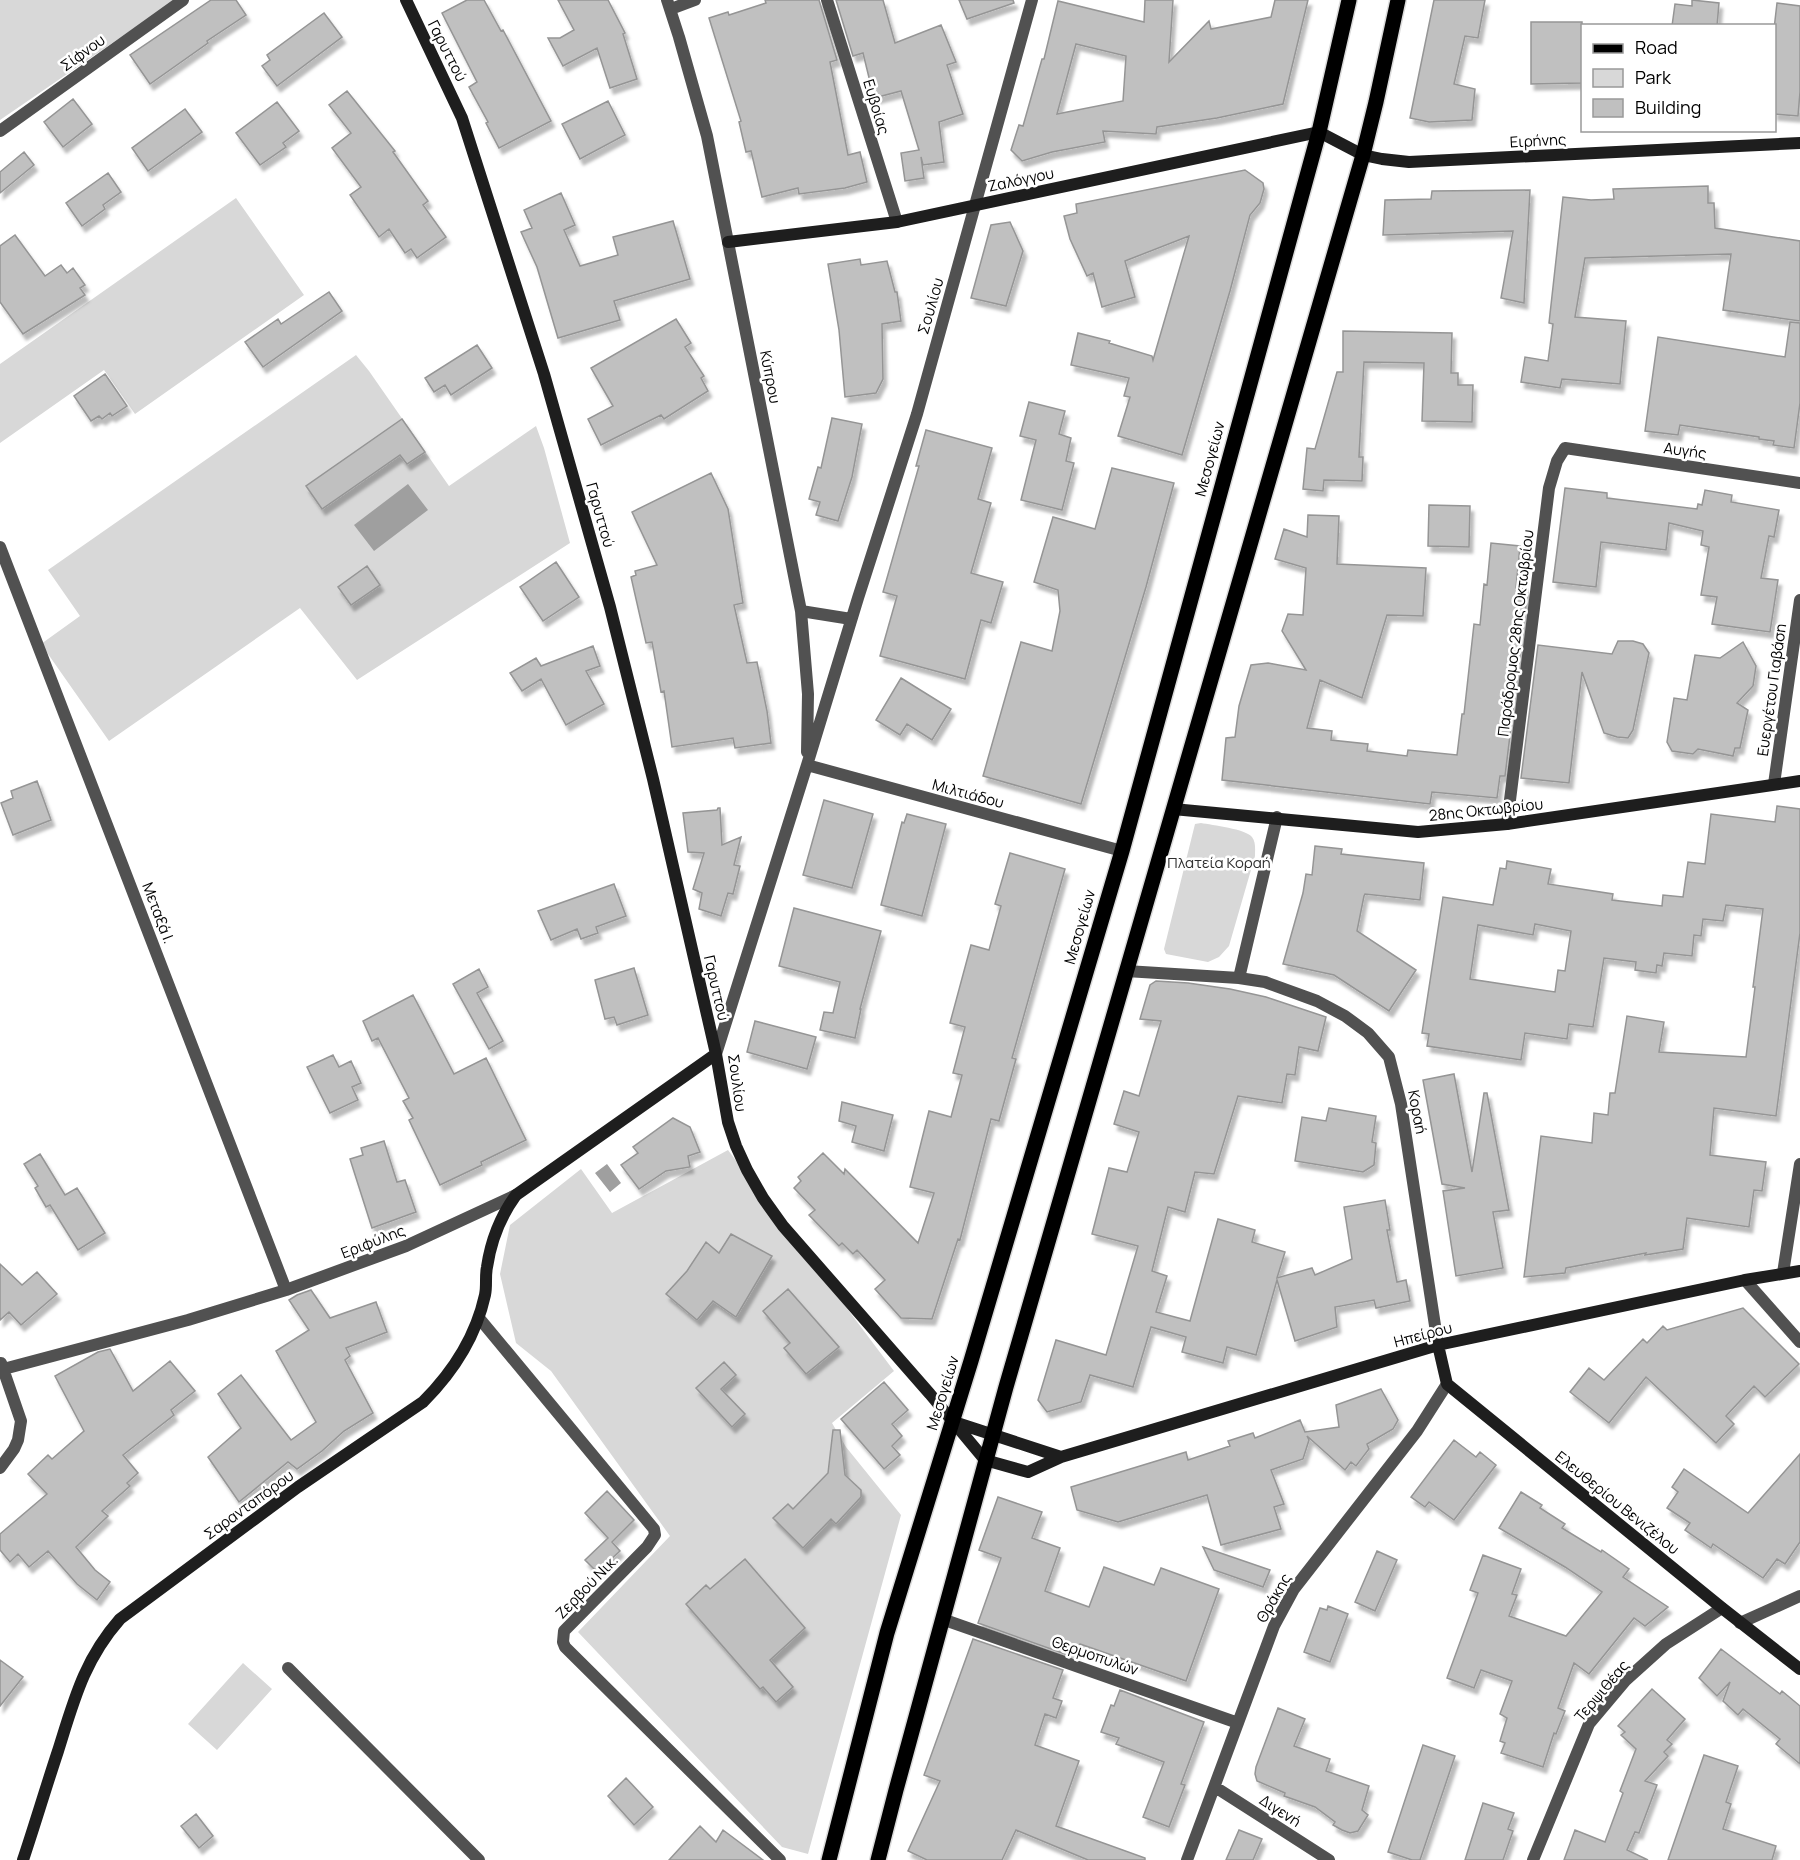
<svg xmlns="http://www.w3.org/2000/svg" width="1800" height="1860" font-family="Manrope,sans-serif">
<defs>
<filter id="shadow"><feDropShadow dx="3.5" dy="6" stdDeviation="1.5" flood-color="#0004"/></filter>
</defs>
<rect width="100%" height="100%" fill="#fff"/>
<!-- green -->
<path fill="#d8d8d8" d="M0,0H175L0,120Z
M236,198L304,295L135,414L104,370L0,443V364Z
M356,355L369,371L449,486L536,426L544,448L570,543L357,680L300,608L109,741L41,644L80,616L48,570Z
M1201,823C1212,825 1246,829 1252,837C1256,842 1255,850 1255,856L1229,946L1219,957L1208,962L1166,954L1164,949L1195,824Z
M728,1150L894,1371L832,1423L846,1447L901,1515L808,1854L782,1847L578,1632L670,1536L551,1371L516,1343L500,1274L510,1225L581,1169L612,1213Z
M243,1663L272,1689L217,1750L188,1724Z"/>
<!-- water -->
<path fill="#9f9f9f" d="M408,484L428,510L374,551L354,525Z
M607,1164L621,1183L610,1192L595,1173Z"/>
<!-- building -->
<path fill="#c0c0c0" stroke="#959595" stroke-width="1.5" fill-rule="evenodd" filter="url(#shadow)" d="M211,0H236L246,15L207,41L208,43L150,84L130,55Z
M467,0H484L501,31L503,30L551,121L499,148L486,123L488,122L469,87L477,82L442,13Z
M558,0H608L625,33L623,34L637,79L610,88L597,48L563,66L548,38H560L574,30Z
M765,0H819L837,60L830,62L848,155L860,152L867,182L845,188L799,194L798,188L762,197L751,151L746,152L739,122L741,121L709,18L728,12L729,15L766,3Z
M836,0H883L895,43L941,25L956,62L947,65L963,114L939,122L944,162L923,165L921,157L924,178L905,181L901,153L919,150L901,91L874,98L863,53L853,56Z
M959,0H1013L1014,3L967,19Z
M1145,0H1173L1169,62L1209,21L1211,29L1271,17L1275,0H1308L1283,104L1217,118L1157,127L1156,134L1103,131L1105,142L1052,152L1022,161L1011,150L1019,125L1023,126L1042,59H1044L1058,1L1144,22ZM1076,44L1126,56L1123,101L1057,114Z
M1434,0H1485L1478,38L1465,36L1454,84L1475,89L1472,120L1429,122L1410,118Z
M1692,0L1719,3L1717,26H1672L1675,4L1692,6Z
M1777,3L1800,6V92L1798,116L1774,114V29Z
M324,13L342,37L277,86L262,66L270,60L267,55Z
M1531,22H1582V83L1531,84Z
M347,91L395,151L393,152L428,201L423,205L446,237L417,258L411,249L405,253L389,229L379,237L350,195L361,187L332,148L351,133L329,105Z
M73,99L92,124L63,147L44,122Z
M608,101L625,135L580,159L562,124Z
M277,102L299,131L283,143L286,147L260,165L236,133Z
M185,109L202,132L148,171L132,148Z
M24,152L34,165L0,193V172Z
M1245,170L1263,183L1264,189L1260,203L1250,215L1230,291L1182,455L1118,436L1130,397L1124,396L1129,378L1071,365L1078,333L1110,341L1109,343L1152,356L1153,360L1189,236L1125,261L1135,297L1102,307L1093,273L1087,276L1070,239L1064,216L1077,213L1076,204Z
M108,173L121,192L103,205L105,209L82,226L66,203Z
M1708,186V203H1714L1715,228L1800,241V321L1723,310L1731,254L1585,258L1575,317L1626,321L1620,384L1562,379L1560,388L1521,382L1525,357L1548,361L1553,324L1549,323L1563,197L1591,200L1614,199L1613,189Z
M1530,190L1524,303L1501,298L1513,231L1383,235L1385,200L1431,199L1432,191Z
M561,193L575,225L564,230L580,266L618,255L613,237L673,221L690,279L614,301L620,320L558,338L537,267L521,232L532,228L524,210Z
M1010,222L1023,251L1006,306L971,298L991,225Z
M15,235L45,276L61,265L67,273L73,268L85,285L80,288L85,295L23,334L0,302V246Z
M860,259L861,265L887,261L895,292H897L901,321L882,324L883,379L876,393L845,397L839,330L828,264Z
M329,292L342,311L263,367L245,342L278,319L281,324Z
M676,319L691,343L685,347L704,376L701,378L708,391L664,419L661,415L601,445L588,419L613,406L591,368Z
M1790,322L1800,323V403L1794,448L1773,445L1774,441L1759,439V437L1680,425L1678,435L1645,431L1658,337L1785,357Z
M1343,331L1452,333L1451,373H1458V385H1473L1472,422L1422,421L1424,363L1364,362L1359,457H1363L1362,481L1324,480L1323,491L1303,489L1307,448L1315,449L1337,372H1343Z
M477,345L492,368L451,395L445,385L434,392L425,378Z
M105,374L127,406L112,416L110,413L102,419L99,416L91,421L74,396Z
M1029,402L1065,411L1059,434L1071,438L1066,461L1074,463L1062,510L1021,500L1036,440L1020,436Z
M832,418L862,424L852,477L838,521L816,515L820,502L809,499L818,467L821,468Z
M402,419L425,452L407,464L400,455L322,509L306,486Z
M926,430L992,448L978,499L991,503L971,573L1003,582L991,623L981,620L965,679L880,656L897,596L883,592L919,466H916Z
M1112,468L1174,483L1146,587L1081,804L983,776L1021,642L1052,651L1060,611L1058,590L1034,582L1053,517L1095,529Z
M711,473L728,509L743,603L734,605L747,663L757,662L767,711L771,743L735,748L733,738L672,747L664,691L661,692L652,642L646,643L631,577L636,575L635,571L657,565L632,512Z
M1565,488L1607,493V498L1697,509L1698,504L1702,505L1705,490L1732,495L1731,502L1779,510L1774,537L1769,536L1761,578L1778,580L1770,632L1712,624L1717,597L1701,595L1709,547L1701,545L1703,531L1669,523L1666,550L1601,542L1596,587L1553,582Z
M1429,505L1470,506L1469,547L1428,546Z
M1308,515L1339,516L1337,564L1426,568L1423,616L1387,615L1362,698L1320,680L1307,728L1332,731L1331,740L1368,744L1367,751L1407,756L1408,750L1457,755L1462,714H1464L1474,624L1480,625L1484,584L1487,585L1491,543L1520,546L1516,588L1528,589L1505,776H1500L1497,798L1432,792L1430,804L1222,780L1226,738L1235,737L1239,706L1251,665L1268,663L1306,670L1282,631L1288,614L1303,615L1306,568L1275,559L1284,529L1307,537Z
M556,562L579,597L543,621L520,587Z
M367,566L380,585L351,605L338,587Z
M1618,641H1633L1643,644L1649,653L1633,730L1628,738L1617,737L1604,733L1582,672L1569,783L1521,778L1538,645L1612,654Z
M1743,642L1756,666L1753,686L1737,703L1748,710L1740,748H1735L1733,756L1698,749L1693,754L1672,751L1667,742L1674,698L1687,700L1695,655L1720,658Z
M593,646L600,666L586,671L604,704L566,725L541,679L522,691L510,673L536,658L541,666Z
M901,678L951,709L932,740L907,724L900,735L876,720Z
M37,781L51,820L13,835L1,803L13,798L11,791Z
M824,800L873,814L852,888L803,875Z
M1777,806L1800,809V933L1776,1116L1714,1108L1710,1155L1766,1162L1762,1191L1754,1190L1749,1227L1687,1218L1683,1249L1645,1255L1646,1253L1566,1268L1565,1273L1524,1277L1541,1136L1592,1143L1594,1113L1608,1115L1610,1093H1615L1627,1016L1664,1022L1659,1052L1746,1057L1755,987H1753L1763,909L1726,905L1723,921L1703,919L1701,936L1694,935L1692,956L1664,953L1662,966L1657,965L1656,973L1635,970L1636,962L1604,958L1593,1027L1569,1024L1567,1039L1525,1033L1521,1060L1427,1046L1429,1034L1422,1033L1443,897L1493,905L1500,868L1506,869L1507,861L1551,869L1548,884L1613,894L1612,900L1662,906L1663,895L1683,897L1688,862L1705,864L1711,814L1775,822ZM1535,924L1571,931L1565,971L1558,970L1555,992L1470,979L1478,925L1533,935Z
M718,808H720L722,845L741,837L734,865L740,866L733,894L728,893L721,916L699,909L702,893L693,889L704,853L688,852L683,813L717,810Z
M907,814L946,824L922,916L881,905L902,822L904,823Z
M1315,846L1342,849L1341,854L1424,863L1420,900L1365,894L1364,896L1357,931L1416,970L1389,1011L1334,975L1283,964L1303,893L1306,874L1312,875Z
M1010,853L1065,869L1012,1058L1016,1059L999,1121L991,1119L960,1240L958,1239L932,1319L901,1318L875,1289L885,1280L857,1250L853,1254L842,1243L839,1246L809,1215L815,1210L794,1188L801,1181L798,1177L823,1153L844,1174L845,1169L918,1243L934,1193L910,1187L929,1111L951,1117L962,1075L953,1073L965,1027L950,1023L971,945L989,950L1001,906L995,904Z
M614,884L626,916L596,927L598,933L581,939L577,929L551,940L538,911Z
M794,908L881,931L860,1009H861L855,1038L820,1030L824,1012L833,1013L840,982L779,966Z
M634,968L648,1015L617,1025L614,1017L605,1019L595,980Z
M479,969L488,987L477,993L503,1041L489,1049L453,984Z
M1156,981L1188,983L1230,989L1266,997L1326,1017L1318,1051L1299,1047L1295,1075L1287,1074L1282,1103L1238,1096L1214,1174L1195,1172L1185,1212L1168,1207L1152,1271L1167,1276L1156,1312L1190,1321L1218,1219L1255,1230L1252,1242L1285,1252L1277,1278L1312,1268L1315,1275L1352,1259L1344,1207L1385,1200L1390,1230H1387L1397,1282L1406,1280L1410,1301L1376,1308L1374,1300L1335,1307L1337,1327L1295,1341L1277,1280L1256,1355L1227,1347L1223,1363L1182,1352L1186,1337L1151,1327L1133,1387L1090,1375L1081,1402L1047,1412L1038,1400L1056,1340L1106,1355L1138,1246L1092,1234L1109,1168L1127,1172L1139,1132L1114,1124L1124,1091L1139,1096L1161,1021L1140,1019L1150,985Z
M413,995L454,1074L486,1058L526,1140L481,1162L482,1165L440,1185L409,1120L413,1118L403,1101L409,1098L378,1038L372,1041L363,1021Z
M755,1021L816,1037L807,1069L747,1052Z
M333,1055L339,1067L351,1061L361,1083L352,1087L358,1100L330,1113L307,1067Z
M1454,1074L1472,1172L1484,1093H1487L1509,1210L1493,1212L1503,1268L1456,1276L1443,1191L1465,1188L1442,1184L1423,1080Z
M842,1102L893,1115L884,1151L852,1142L856,1126L839,1121Z
M1329,1108L1376,1116L1372,1142L1376,1143L1374,1165L1363,1172L1295,1161L1302,1117L1326,1121Z
M673,1118L690,1127L700,1152L688,1156L690,1167L666,1171L639,1189L621,1165L638,1153L633,1147Z
M384,1141L397,1182L405,1180L416,1212L372,1228L350,1159L363,1155L361,1148Z
M40,1154L65,1195L77,1188L105,1233L78,1250L50,1205L46,1207L35,1188L38,1186L24,1164Z
M731,1234L772,1256L736,1317L713,1301L697,1320L666,1294L687,1271L706,1242L719,1253Z
M0,1264L22,1285L37,1272L57,1294L21,1325L9,1312L0,1320Z
M788,1289L839,1347L806,1374L784,1348L790,1343L763,1311Z
M311,1290L330,1318L376,1302L387,1332L346,1348L350,1356L345,1360L373,1413L344,1431L322,1451L297,1469L288,1462L239,1502L208,1457L241,1428L218,1394L241,1375L291,1440L316,1422L276,1351L309,1330L289,1300L297,1295Z
M1743,1308L1799,1364L1765,1397L1754,1386L1726,1416L1734,1424L1716,1443L1646,1377L1609,1423L1570,1392L1589,1368L1604,1380L1643,1339L1647,1343L1663,1326L1667,1330Z
M110,1349L133,1391L170,1361L195,1391L171,1410L174,1415L123,1455L138,1473L127,1483L130,1486L102,1511L108,1516L76,1547L95,1570L110,1582L97,1600L77,1584L48,1551L29,1567L18,1554L10,1562L0,1550V1534L47,1494L28,1474L48,1455L52,1459L84,1431L55,1376L98,1352Z
M724,1362L736,1375L721,1389L745,1414L732,1427L696,1388Z
M884,1382L908,1410L892,1424L902,1436L892,1446L900,1455L884,1469L841,1419Z
M1381,1389L1398,1420L1393,1429L1367,1444L1369,1449L1356,1466L1351,1462L1345,1470L1307,1436L1309,1440L1303,1459L1271,1470L1284,1504L1274,1507L1281,1529L1221,1545L1207,1495L1118,1522L1077,1510L1071,1487L1186,1452L1188,1460L1230,1446L1228,1441L1253,1433L1255,1438L1300,1420L1305,1432L1339,1427L1336,1405Z
M833,1430H840L845,1475L861,1490V1497L836,1524L831,1519L803,1548L773,1518L788,1504L793,1509L828,1473Z
M1454,1440L1476,1457L1480,1452L1496,1465L1454,1520L1429,1502L1425,1507L1411,1497Z
M1800,1454V1542L1785,1564L1777,1559L1763,1578L1713,1544L1711,1548L1685,1530L1690,1523L1667,1508L1678,1492L1672,1487L1684,1469L1748,1513Z
M607,1491L634,1520L612,1542L620,1551L597,1572L585,1560L608,1538L585,1513Z
M1521,1492L1542,1505L1540,1508L1565,1524L1562,1528L1601,1552L1602,1550L1629,1569L1623,1577L1668,1607L1645,1626L1634,1618L1589,1674L1574,1663L1558,1708L1565,1711L1556,1734L1554,1733L1543,1767L1501,1753L1505,1743L1500,1741L1507,1718L1500,1714L1512,1681L1481,1670L1474,1688L1447,1678L1478,1593L1470,1590L1483,1555L1521,1569L1512,1594L1517,1595L1509,1616L1566,1636L1602,1592L1565,1567L1499,1528Z
M998,1497L1042,1512L1032,1538L1060,1548L1045,1591L1089,1607L1104,1567L1154,1585L1161,1568L1219,1589L1186,1681L1080,1644L1077,1652L1070,1649L1068,1655L978,1623L1001,1558L979,1550Z
M1203,1547L1270,1570L1263,1587L1214,1570Z
M1377,1551L1397,1560L1375,1611L1355,1602Z
M745,1559L805,1628L770,1660L793,1687L776,1702L763,1687L760,1689L686,1604L706,1585L710,1589Z
M1328,1606L1348,1614L1330,1662L1304,1652L1320,1608L1327,1610Z
M973,1639L1063,1670L1053,1698L1062,1701L1056,1718L1045,1714L1035,1745L1079,1761L1056,1826L1145,1858V1860H1088L1016,1830L1002,1860H927L908,1851L940,1781L924,1775Z
M1721,1649L1780,1694L1782,1691L1800,1706V1764L1776,1744L1780,1739L1743,1709L1738,1715L1723,1701L1730,1682L1717,1696L1699,1678Z
M0,1660L23,1677L0,1706Z
M1652,1689L1685,1719L1667,1740L1672,1744L1664,1752L1668,1756L1645,1781L1657,1785L1639,1833L1635,1832L1627,1850L1648,1860H1564L1575,1830L1605,1842L1623,1793L1620,1791L1636,1749L1621,1735L1625,1732L1618,1726Z
M1120,1690L1204,1722L1181,1784L1185,1785L1169,1827L1143,1817L1164,1762L1116,1744L1119,1738L1101,1732L1111,1705L1114,1706Z
M1278,1708L1305,1719L1294,1746L1330,1759L1326,1771L1369,1786L1362,1810L1368,1815L1358,1831L1350,1833L1342,1830L1333,1825L1335,1822L1315,1807L1284,1796L1285,1793L1257,1781L1255,1774L1256,1767Z
M1423,1745L1455,1756L1420,1860H1412L1388,1852Z
M1704,1755L1738,1766L1726,1802L1731,1804L1723,1829L1776,1846L1772,1860H1668Z
M626,1778L653,1807L634,1825L608,1796Z
M1483,1803L1514,1813L1508,1829L1513,1831L1503,1860H1465Z
M196,1814L213,1836L199,1848L181,1826Z
M700,1826L716,1842L723,1830L763,1860H669Z
M1239,1830L1262,1839L1253,1860H1226Z"/>
<g fill="none" stroke-linecap="round" stroke-linejoin="round">
<defs>
<path id="primary" d="M829,1860L887,1633L971,1361L1122,851L1319,132L1349,0
M878,1860L896,1790L1006,1387L1363,155L1376,102L1398,0"/>
</defs>
<!-- primary casing -->
<use href="#primary" stroke="#dbdbdb" stroke-width="18"/>
<!-- lane -->
<path stroke="#515151" stroke-width="12" d="M288,1668L479,1860"/>
<!-- street -->
<path stroke="#515151" stroke-width="12" d="M667,0L679,37L707,136L801,611L808,694L807,752
M827,0L897,222
M671,9L695,0
M0,131L183,0
M0,547L286,1290
M801,611L851,619
M807,765L1122,851
M1774,784L1800,600
M1507,824L1549,488L1557,461L1565,448L1800,483
M1126,971L1239,978L1265,982L1317,1001L1345,1016L1368,1033L1389,1057L1401,1104L1438,1345
M1239,978L1277,817
M716,1054L807,765L858,598L917,414L1032,0
M1783,1273L1800,1164
M1745,1280L1800,1342
M479,1318L654,1529L655,1535L647,1547L564,1631L563,1642L565,1647L780,1860
M0,1370L188,1320L286,1290L406,1246L516,1195
M0,1468L14,1449L18,1440L21,1421L1,1363
M942,1619L1238,1723
M1740,1623L1800,1596
M1215,1787L1329,1860
M1187,1860L1274,1626L1294,1589L1417,1431L1447,1384
M1533,1860L1589,1724L1626,1680L1666,1644L1722,1608"/>
<!-- secondary -->
<path stroke="#1e1e1e" stroke-width="12" d="M406,0L462,118L544,374L610,607L653,779L716,1054L728,1122L736,1146L747,1170L763,1198L783,1226L930,1394L985,1460L1028,1472L1061,1457L1438,1345L1745,1280L1800,1271
M728,242L897,222L1319,132L1363,155L1382,159L1409,162L1800,143
M1173,809L1418,832L1507,824L1800,781
M1438,1345L1447,1384L1722,1608L1800,1669
M954,1422L1061,1457
M23,1860C35,1824 46,1787 58,1751C74,1700 84,1660 120,1619L298,1487L423,1402C452,1373 476,1336 485,1295C487,1286 485,1276 487,1267C491,1240 500,1217 516,1195L716,1054"/>
<!-- primary -->
<use href="#primary" stroke="#000" stroke-width="15"/>
</g>
<g text-anchor="middle" stroke-width="5" stroke-linejoin="round" paint-order="stroke">
<!-- street labels -->
<g font-size="15" fill="#000" stroke="#fff">
<text transform="translate(447 51) rotate(63)" y="5">Γαρυττού</text>
<text transform="translate(83 53) rotate(-36)" y="5">Σίφνου</text>
<text transform="translate(876 107) rotate(73)" y="5">Ευβοίας</text>
<text transform="translate(1538 141) rotate(-3)" y="5">Ειρήνης</text>
<text transform="translate(1021 180) rotate(-12)" y="5">Ζαλόγγου</text>
<text transform="translate(931 306) rotate(-74)" y="5">Σουλίου</text>
<text transform="translate(770 377) rotate(79)" y="5">Κύπρου</text>
<text transform="translate(1685 451) rotate(8)" y="5">Αυγής</text>
<text transform="translate(1210 459) rotate(-75)" y="5">Μεσογείων</text>
<text transform="translate(600 515) rotate(74)" y="5">Γαρυττού</text>
<text transform="translate(1516 633) rotate(-83)" y="5">Παράδρομος 28ης Οκτωβρίου</text>
<text transform="translate(1772 690) rotate(-82)" y="5">Ευεργέτου Γιαβάση</text>
<text transform="translate(968 794) rotate(15)" y="5">Μιλτιάδου</text>
<text transform="translate(1486 810) rotate(-6)" y="5">28ης Οκτωβρίου</text>
<text transform="translate(158 913) rotate(69)" y="5">Μεταξά Ι.</text>
<text transform="translate(1080 927) rotate(-74)" y="5">Μεσογείων</text>
<text transform="translate(716 988) rotate(77)" y="5">Γαρυττού</text>
<text transform="translate(737 1083) rotate(82)" y="5">Σουλίου</text>
<text transform="translate(1417 1112) rotate(79)" y="5">Κοραή</text>
<text transform="translate(373 1242) rotate(-21)" y="5">Εριφύλης</text>
<text transform="translate(1423 1335) rotate(-15)" y="5">Ηπείρου</text>
<text transform="translate(943 1393) rotate(-73)" y="5">Μεσογείων</text>
<text transform="translate(1617 1503) rotate(39)" y="5">Ελευθερίου Βενιζέλου</text>
<text transform="translate(249 1505) rotate(-36)" y="5">Σαρανταπόρου</text>
<text transform="translate(587 1587) rotate(-46)" y="5">Ζερβού Νικ.</text>
<text transform="translate(1274 1598) rotate(-60)" y="5">Θράκης</text>
<text transform="translate(1095 1656) rotate(19)" y="5">Θερμοπυλών</text>
<text transform="translate(1602 1691) rotate(-50)" y="5">Τερψιθέας</text>
<text transform="translate(1280 1811) rotate(33)" y="5">Διγενή</text>
</g>
<!-- park labels -->
<g font-size="15" fill="#2f2f2f" stroke="#fff">
<text x="1219" y="868">Πλατεία Κοραή</text>
</g>
</g>
<!-- legend -->
<rect x="1581" y="24" width="195" height="108" fill="#ffffff" stroke="#999999" stroke-width="1.5"/>
<rect x="1593" y="44" width="30" height="9" fill="#000000" stroke="#999999" stroke-width="1.5"/>
<text x="1635" y="54" font-size="18" fill="#000000">Road</text>
<rect x="1593" y="69" width="30" height="18" fill="#d8d8d8" stroke="#999999" stroke-width="1.5"/>
<text x="1635" y="84" font-size="18" fill="#000000">Park</text>
<rect x="1593" y="99" width="30" height="18" fill="#c0c0c0" stroke="#999999" stroke-width="1.5"/>
<text x="1635" y="114" font-size="18" fill="#000000">Building</text>
</svg>
